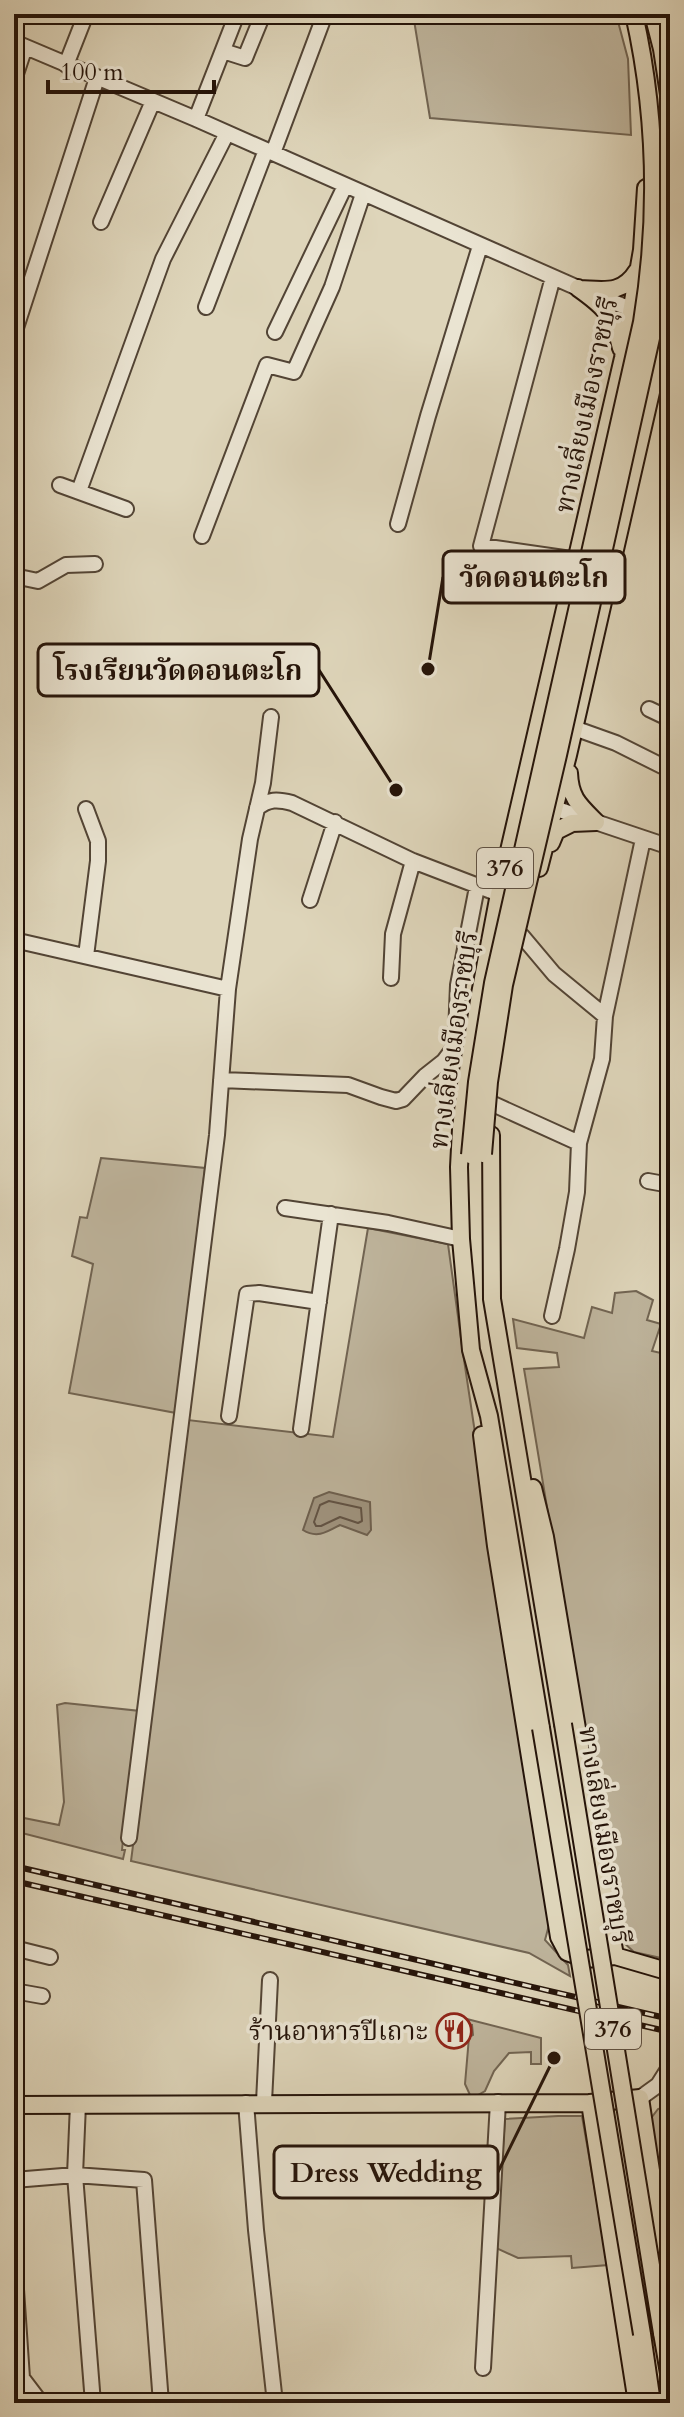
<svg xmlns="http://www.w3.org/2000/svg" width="684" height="2417" font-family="Cardo,'Noto Serif Thai',serif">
<rect width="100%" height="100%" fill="#ded5ba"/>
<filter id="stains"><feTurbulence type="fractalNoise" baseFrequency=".0025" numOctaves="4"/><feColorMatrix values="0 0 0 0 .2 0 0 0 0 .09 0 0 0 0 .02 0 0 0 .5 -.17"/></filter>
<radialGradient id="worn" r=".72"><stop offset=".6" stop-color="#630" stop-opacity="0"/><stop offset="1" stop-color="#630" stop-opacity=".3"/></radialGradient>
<!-- green -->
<path fill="#beb49c" stroke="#716452" stroke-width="2" d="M413,14H616L628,59L631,135L430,118Z
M101,1158L205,1168L176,1413L69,1393L93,1264L72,1256L80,1217L87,1218Z
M368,1228L448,1244L463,1353L549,1925L545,1940L568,1965L570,1976L529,1953L131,1861L188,1420L333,1437Z
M636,1291L653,1300L647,1320L661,1324L652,1351L670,1355V1960L634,1952L622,1941L616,1922L524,1369L559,1367L557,1353L517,1348L513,1319L584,1338L592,1307L612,1313L615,1293Z
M65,1703L140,1711L123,1840L122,1850H125L123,1859L14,1831V1816L59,1825L64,1802L57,1705Z
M463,2018L541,2038V2064H531V2052L509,2053L494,2071L485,2091L478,2095H470L465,2084L469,2037L473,2035L472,2025L464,2024Z
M664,2107L670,2108V2249L650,2128L652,2117L658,2109Z
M558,2116H582L608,2265L572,2268L571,2256L518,2258L496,2248L505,2119Z"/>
<!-- water -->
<path fill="#9f937e" stroke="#6e604f" stroke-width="2" d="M329,1492L370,1502L371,1530L367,1535L340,1525C327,1532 317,1539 303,1530L314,1498Z"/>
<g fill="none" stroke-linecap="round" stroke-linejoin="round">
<!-- shore -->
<path stroke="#625344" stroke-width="2" d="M329,1501L361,1508L362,1521L358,1523L340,1517L321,1526H316L314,1522L320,1505Z"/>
<defs>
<path id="minor" d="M14,42L196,119L578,288L641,313
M223,51L245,58L263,14
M66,65L86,14
M14,80L25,47
M196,119L237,14
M273,153L325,14
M101,222L153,101
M553,277L481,546L578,560
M206,307L266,150
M275,332L345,186
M14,334L97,78
M60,485L126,509
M79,491L163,259L227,133
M398,524L428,416L480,246
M202,536L267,365L294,372L332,287L363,194
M14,576L38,581L66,565L95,564
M649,709L670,719
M574,728L616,743L662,766
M545,805L670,847
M257,808C269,799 277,799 292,803L413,861L499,894
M86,809L98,841V861L86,956
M310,900L335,822
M522,936L554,974L605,1016
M14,940L228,989
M391,978L393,934L413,861
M221,1080L348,1085L381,1097L396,1101L403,1099L425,1076L444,1061L453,1049L456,1034L458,985L477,887
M493,1104L579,1143
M648,1181L670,1185
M285,1208L388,1223L461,1239
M552,1316L567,1249L577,1192L579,1143L602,1059L605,1016L643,839
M229,1416L247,1294L259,1293L319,1302
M301,1429L331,1214
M129,1838L217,1135L228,989L250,839L263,783L271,717
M14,1948L50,1957
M14,1991L42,1996
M640,2098L658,2085L670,2066
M264,2102L270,1980
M246,2103L256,2230L275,2403
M78,2104L75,2175L93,2403
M14,2180L75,2175L144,2180L161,2403
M14,2260L22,2378L41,2403
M483,2368L498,2102
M14,2399L20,2403"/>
<path id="major" d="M653,14L662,49L670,101
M578,288C605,307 614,316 621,348
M580,289C604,290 622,295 637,271
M569,773C570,798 579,805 596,822
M551,843L556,831L572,823L596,822
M539,868L568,755L670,309
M491,1135L492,1299L563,1724
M482,1435L496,1546L559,1937L567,1952L586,1959L615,1956L545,1537L533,1488
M541,1728L489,1416L471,1350L461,1239L459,1167L461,1129L466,1084L480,994L499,894L623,358L642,250L646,188
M615,1956L670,1972
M590,2103L637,2403
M14,2105L590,2103L640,2098L670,2296
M662,2333L670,2379
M642,2334L652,2403"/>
</defs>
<!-- minor casing -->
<use href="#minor" stroke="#524435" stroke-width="18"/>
<!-- major casing -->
<use href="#major" stroke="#241309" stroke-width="20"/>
<!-- minor -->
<use href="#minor" stroke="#eae4d2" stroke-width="14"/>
<!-- major -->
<use href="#major" stroke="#ded5ba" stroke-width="16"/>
<defs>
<path id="rail" d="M14,1866L670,2019
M14,1881L670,2032"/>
</defs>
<!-- rail casing -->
<use href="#rail" stroke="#241309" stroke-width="6"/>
<!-- rail -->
<use href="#rail" stroke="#eae4d2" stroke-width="3" stroke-dasharray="9" stroke-linecap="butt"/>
<defs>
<path id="major-bridge" d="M483,1154L489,1082L504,985L558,755L653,329L660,281L665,206
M470,1155L477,1082L493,983L642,322C659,218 657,117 634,14
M563,1724L662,2333
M541,1728L642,2334"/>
</defs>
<!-- major-bridge casing -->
<use href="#major-bridge" stroke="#241309" stroke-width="20" stroke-linecap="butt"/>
<!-- major-bridge -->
<use href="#major-bridge" stroke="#ded5ba" stroke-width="16"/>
</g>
<!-- icons -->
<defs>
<symbol id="restaurant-ring" viewBox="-11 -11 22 22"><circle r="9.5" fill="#eae4d2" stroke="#8f2418" stroke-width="1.5"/><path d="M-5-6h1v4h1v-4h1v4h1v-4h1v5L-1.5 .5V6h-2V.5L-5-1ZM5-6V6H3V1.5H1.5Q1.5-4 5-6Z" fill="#8f2418"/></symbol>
</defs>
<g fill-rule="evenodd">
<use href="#restaurant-ring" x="434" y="2011" width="40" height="40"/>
</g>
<g text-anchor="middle" stroke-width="7" stroke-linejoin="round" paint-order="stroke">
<!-- shield labels -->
<g fill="#eae4d2" stroke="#5f5245" stroke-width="2">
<rect x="477" y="848" width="56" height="40" rx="6"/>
<rect x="585" y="2009" width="56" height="40" rx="6"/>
</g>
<g font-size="24" font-weight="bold" fill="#241309">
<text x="505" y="876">376</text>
<text x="613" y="2037">376</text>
</g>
<!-- street labels -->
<g font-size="26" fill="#241309" stroke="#eae4d2">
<text transform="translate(586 405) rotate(-78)" y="9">ทางเลี่ยงเมืองราชบุรี</text>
<text transform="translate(453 1040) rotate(-82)" y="9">ทางเลี่ยงเมืองราชบุรี</text>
<text transform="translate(605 1835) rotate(81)" y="9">ทางเลี่ยงเมืองราชบุรี</text>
</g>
<!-- poi labels -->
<g font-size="26" fill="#241309" stroke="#eae4d2" text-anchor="end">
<text x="428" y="2040">ร้านอาหารปีเถาะ</text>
</g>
</g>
<!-- callouts -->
<path fill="none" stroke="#241309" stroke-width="3" d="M428 669L443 577M396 790L319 670M554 2058L498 2172"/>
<g fill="#241309" stroke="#eae4d2" stroke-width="3">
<circle cx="428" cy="669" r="8"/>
<circle cx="396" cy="790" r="8"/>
<circle cx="554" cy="2058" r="8"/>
</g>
<g fill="#eae4d2" stroke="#241309" stroke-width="3">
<rect x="443" y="551" width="182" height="52" rx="8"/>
<rect x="38" y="644" width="281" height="52" rx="8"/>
<rect x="274" y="2146" width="224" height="52" rx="8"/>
</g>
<g font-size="28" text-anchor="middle" font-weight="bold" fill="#241309">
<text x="534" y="587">วัดดอนตะโก</text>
<text x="178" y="680">โรงเรียนวัดดอนตะโก</text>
<text x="386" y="2182">Dress Wedding</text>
</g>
<!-- margin -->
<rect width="684" height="2417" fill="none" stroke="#ded5ba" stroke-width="48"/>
<rect x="16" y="16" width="652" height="2385" fill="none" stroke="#241309" stroke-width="4"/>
<rect x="24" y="24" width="636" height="2369" fill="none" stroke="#241309" stroke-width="2"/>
<!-- scale -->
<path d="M48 80v12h166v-12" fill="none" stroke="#241309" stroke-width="4"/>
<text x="60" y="80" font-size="24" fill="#241309" stroke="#eae4d2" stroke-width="6" paint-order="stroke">100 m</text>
<rect width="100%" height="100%" filter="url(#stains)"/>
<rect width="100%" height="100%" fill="url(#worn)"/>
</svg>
